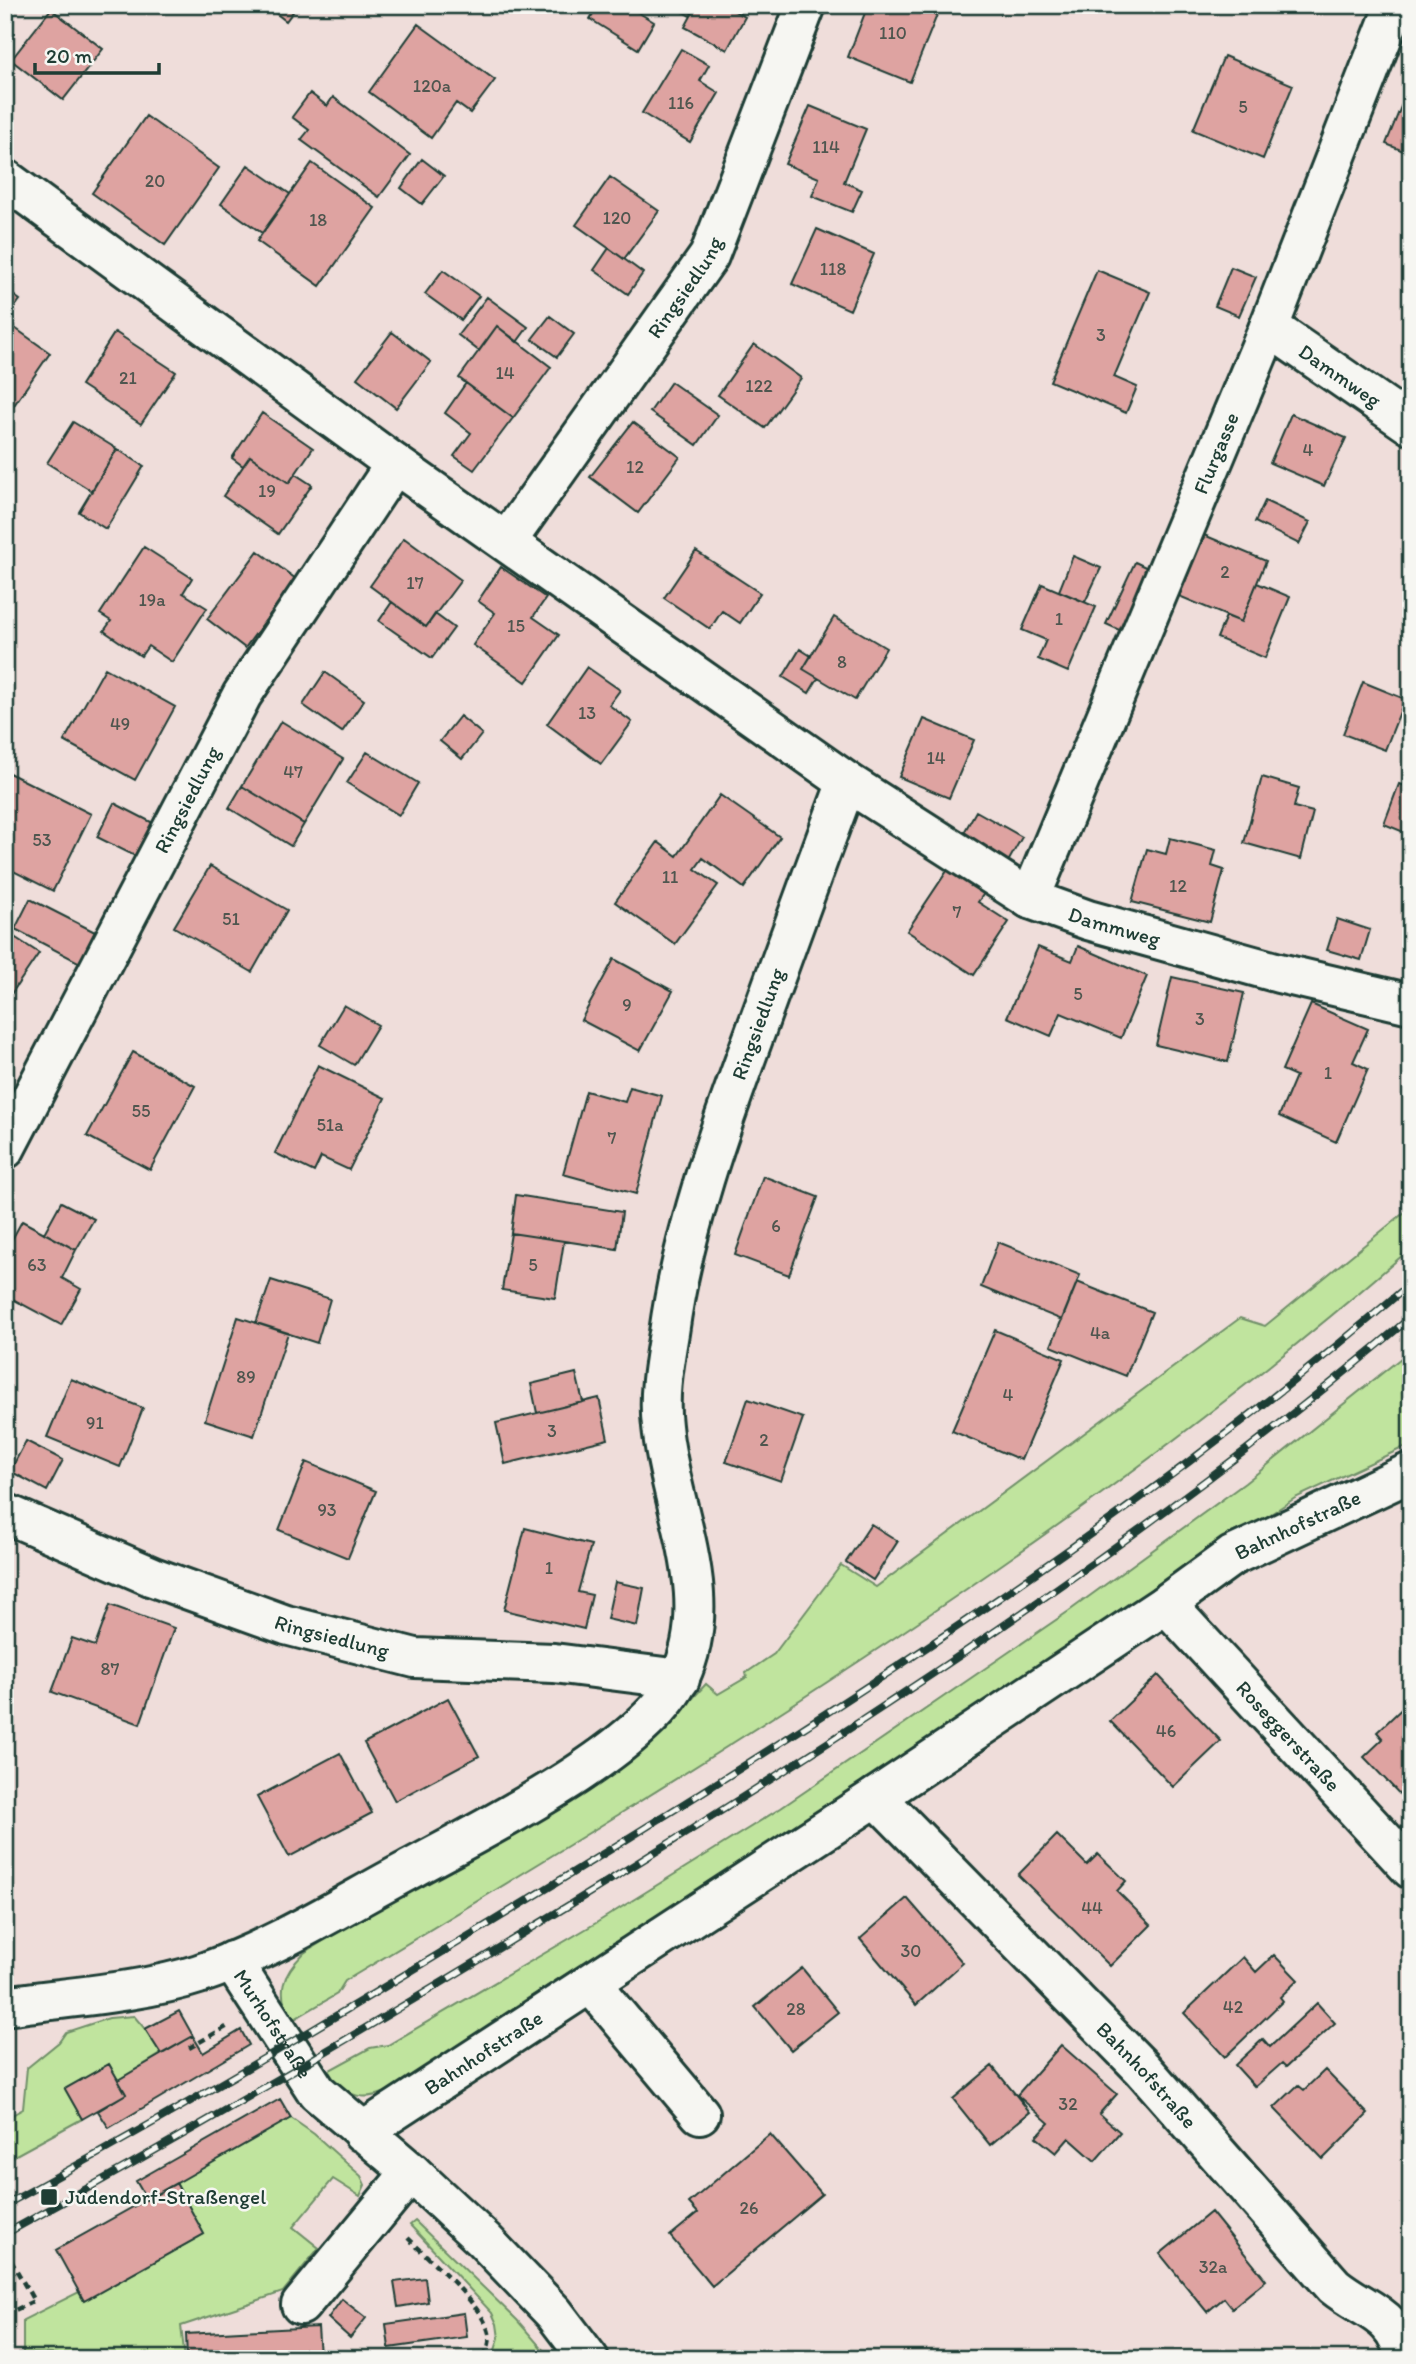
<svg xmlns="http://www.w3.org/2000/svg" width="1416" height="2364" font-family="Itim,sans-serif">
<rect width="100%" height="100%" fill="#efddda"/>
<filter id="ink" filterUnits="userSpaceOnUse"><feTurbulence type="fractalNoise" baseFrequency=".0143" numOctaves="2"/><feDisplacementMap in="SourceGraphic" scale="14" xChannelSelector="R" yChannelSelector="G"/><feConvolveMatrix kernelMatrix="1 2 1 2 8 2 1 2 1" color-interpolation-filters="sRGB"/></filter>
<g filter="url(#ink)">
<!-- green -->
<path fill="#c0e49e" stroke="#709069" stroke-width="2" d="M1411,1207V1248C1086,1532 714,1759 345,1981L337,1994L291,2021C276,1992 282,1975 304,1953L668,1725L706,1684L718,1694L747,1677L746,1673L774,1654L841,1565L876,1587L1240,1318L1265,1326Z
M1411,1350V1444L1295,1498L836,1802L519,2004L404,2084C372,2101 350,2104 326,2072L370,2048L388,2045L596,1923L781,1808L1069,1611L1245,1483Z
M134,2016L145,2029L161,2054L118,2080L109,2064L65,2089L82,2119L5,2161V2119L23,2109L27,2068L59,2042L66,2032L109,2018Z
M291,2118L314,2134L361,2176L365,2185L360,2196L333,2179L293,2227L319,2248L283,2292L181,2326L185,2359H65L56,2354L23,2353V2320L79,2292L84,2301L204,2234L176,2183Z
M415,2221L517,2320L551,2359H492L499,2338L497,2324L492,2313L410,2225Z"/>
<!-- building -->
<path fill="#dea3a1" stroke="#1f3d34" stroke-width="2" d="M265,5H298L286,21Z
M598,5H626L654,22L638,49L590,19Z
M671,5H697L690,16Z
M697,5H724L745,17L727,50L685,27Z
M868,5H928L939,10L910,82L848,57Z
M51,9L103,49L63,100L11,60Z
M418,24L495,80L470,113L456,103L431,138L369,92Z
M681,49L709,65L700,81L719,93L690,142L642,113Z
M1224,56L1293,85L1263,159L1193,130Z
M310,93L327,106L333,97L410,155L379,197L301,140L309,130L292,117Z
M1404,99L1411,102V154L1386,144Z
M810,106L866,129L844,182L862,190L852,212L812,196L819,178L785,164Z
M146,116L219,168L165,245L92,193Z
M422,159L444,176L422,204L401,188Z
M312,163L375,208L320,286L257,241Z
M248,165L290,194L262,233L221,204Z
M610,177L659,211L624,259L576,225Z
M817,229L874,254L850,310L792,284Z
M609,248L643,273L628,294L594,270Z
M1231,267L1256,277L1239,316L1215,306Z
M443,270L479,296L461,320L425,294Z
M1097,270L1150,292L1114,377L1137,387L1126,413L1050,381Z
M5,289L20,300L5,320Z
M487,297L528,327L517,342L497,326L479,351L458,335Z
M550,316L574,334L557,357L532,339Z
M5,321L50,353L12,408L5,403Z
M497,326L551,367L513,418L459,378Z
M115,332L176,372L141,424L81,385Z
M392,332L431,362L396,408L357,378Z
M754,344L801,378L765,428L718,395Z
M671,382L718,415L697,445L650,412Z
M466,383L513,418L474,470L454,456L471,433L445,413Z
M262,413L313,448L289,483L250,456L243,466L232,458Z
M1291,414L1346,438L1324,486L1270,463Z
M73,422L117,449L92,491L47,463Z
M633,422L680,457L638,513L590,477Z
M117,449L144,466L106,529L79,512Z
M250,456L289,483L295,474L312,485L278,534L223,496Z
M1265,501L1310,522L1299,544L1255,522Z
M1204,535L1266,561L1241,622L1179,596Z
M404,538L461,580L426,627L370,586Z
M144,547L192,578L183,593L207,608L172,662L148,646L141,656L104,631L111,621L100,614Z
M258,551L296,579L245,648L207,619Z
M696,551L760,593L740,623L722,611L710,629L664,598Z
M1073,556L1101,568L1085,602L1059,591Z
M1135,562L1156,572L1128,634L1106,624Z
M501,567L546,598L533,617L559,635L526,682L473,645L495,613L478,601Z
M1257,583L1290,597L1265,658L1217,638L1226,616L1241,622Z
M1042,584L1096,607L1068,672L1038,659L1046,640L1022,630Z
M392,602L426,627L435,614L454,628L432,658L379,621Z
M834,617L886,648L855,700L803,669Z
M800,649L811,656L803,669L818,678L809,693L783,677Z
M587,667L620,690L609,705L632,722L601,764L547,724Z
M105,668L175,707L135,780L64,741Z
M325,672L364,700L342,732L303,705Z
M1363,682L1405,699L1385,750L1343,734Z
M460,716L482,734L462,759L440,741Z
M924,719L974,740L949,798L899,777Z
M281,721L343,759L304,824L242,786Z
M367,752L418,783L399,815L347,783Z
M5,771L91,814L53,891L5,867Z
M1262,777L1299,788L1294,807L1313,812L1301,859L1244,843Z
M1399,784L1411,788V835L1384,824Z
M242,786L304,824L291,846L229,808Z
M720,795L780,837L744,888L703,858L695,869L718,885L675,944L615,902L658,842L677,856Z
M114,803L155,824L139,858L97,837Z
M976,811L1022,837L1008,862L962,836Z
M1170,838L1216,850L1212,866L1224,870L1210,922L1132,902L1147,849L1166,854Z
M210,866L287,910L252,972L174,927Z
M949,868L985,892L978,902L1009,922L974,975L907,931Z
M30,899L95,932L80,963L15,929Z
M1337,919L1370,930L1361,960L1327,950Z
M5,931L39,953L5,1003Z
M1078,946L1147,976L1121,1038L1061,1013L1051,1036L1007,1017L1038,947L1072,961Z
M614,959L673,991L640,1051L581,1020Z
M1172,977L1244,993L1228,1062L1156,1045Z
M1311,1004L1368,1029L1353,1062L1368,1069L1336,1142L1279,1116L1296,1076L1282,1070Z
M344,1005L378,1025L354,1065L320,1045Z
M133,1052L195,1086L150,1170L87,1136Z
M318,1065L385,1098L349,1170L321,1157L314,1172L275,1153Z
M630,1087L662,1096L636,1194L563,1174L586,1091L625,1102Z
M763,1176L818,1197L789,1275L735,1255Z
M516,1195L622,1212L617,1249L511,1233Z
M61,1202L94,1219L76,1250L44,1233Z
M22,1221L76,1250L62,1278L81,1289L61,1325L5,1295V1252Z
M511,1233L564,1241L555,1298L502,1290Z
M998,1242L1080,1275L1062,1320L981,1287Z
M271,1280L330,1299L317,1343L256,1323Z
M1077,1282L1152,1312L1126,1376L1051,1346Z
M238,1317L288,1333L254,1436L205,1420Z
M995,1330L1064,1359L1021,1460L952,1431Z
M576,1373L583,1402L537,1413L531,1384Z
M71,1379L143,1408L120,1467L47,1437Z
M599,1398L608,1439L505,1464L496,1423Z
M748,1399L803,1418L781,1481L726,1462Z
M26,1441L63,1460L47,1491L10,1471Z
M306,1462L376,1491L348,1558L279,1530Z
M871,1524L898,1541L873,1580L846,1562Z
M525,1528L591,1545L578,1592L592,1595L584,1629L504,1610Z
M615,1582L644,1588L637,1626L607,1619Z
M110,1605L174,1628L140,1724L52,1692L72,1638L95,1646Z
M1158,1675L1221,1741L1173,1787L1110,1721Z
M448,1698L479,1756L395,1801L364,1743Z
M1411,1700V1806L1364,1757L1383,1739L1377,1732Z
M340,1753L372,1813L289,1857L257,1797Z
M1057,1835L1087,1865L1098,1854L1126,1881L1117,1891L1151,1925L1110,1966L1018,1875Z
M907,1898L963,1963L916,2005L860,1939Z
M1274,1955L1298,1980L1280,1997L1283,2001L1225,2057L1184,2013L1243,1957L1256,1972Z
M802,1968L838,2012L791,2050L755,2007Z
M1317,2003L1335,2023L1286,2067L1282,2063L1255,2087L1235,2065L1263,2039L1270,2047Z
M179,2011L193,2036L161,2054L145,2029Z
M241,2030L249,2045L109,2128L98,2111L126,2094L118,2080L193,2036L203,2053Z
M1061,2045L1117,2094L1099,2114L1120,2132L1095,2161L1069,2138L1056,2153L1036,2137L1049,2123L1017,2095Z
M109,2064L126,2094L82,2119L65,2089Z
M992,2066L1030,2112L990,2145L953,2099Z
M1325,2070L1368,2114L1323,2159L1274,2108L1298,2085L1304,2090Z
M280,2099L291,2118L147,2200L136,2181Z
M770,2134L822,2194L712,2286L670,2236L698,2213L689,2203Z
M176,2183L204,2234L84,2301L56,2250Z
M1211,2212L1266,2280L1232,2308L1224,2298L1207,2312L1160,2254Z
M425,2278L428,2302L398,2307L394,2282Z
M342,2299L366,2318L350,2338L328,2318Z
M464,2313L467,2337L389,2348L386,2324Z
M318,2327L320,2355L258,2359H187L186,2334Z"/>
<g fill="none" stroke-linecap="round" stroke-linejoin="round">
<defs>
<g id="minor">
<path d="M5,179L395,464L847,782C816,864 786,947 756,1030C720,1128 683,1229 669,1333C664,1363 658,1395 662,1426C670,1509 718,1595 680,1677C647,1750 476,1833 405,1872C338,1908 271,1950 199,1974C141,1993 66,1997 5,2006"/>
<path id="s1" d="M1269,327L1411,425"/>
<path id="s2" d="M507,541L709,256L806,5"/>
<path id="s3" d="M847,782L1030,899L1088,920L1279,973L1411,1004"/>
<path id="s4" d="M1030,899L1269,327L1395,5"/>
<path id="s5" d="M5,1149L242,695L395,464"/>
<path id="s6" d="M5,1513L153,1577L286,1625L415,1658L554,1663L680,1679"/>
<path id="s7" d="M1166,1604L1411,1869"/>
<path id="s8" d="M876,1797L1143,2069L1334,2286C1366,2312 1396,2313 1405,2359"/>
<path id="s9" d="M232,1961L317,2092L411,2172L484,2240L554,2313L589,2359"/>
<path d="M591,1984L700,2114"/>
<path id="s10" d="M362,2132L876,1797L1166,1604L1232,1556L1411,1472"/>
<path d="M301,2305L411,2172"/>
</g>
</defs>
<!-- minor casing -->
<use href="#minor" stroke="#1f3d34" stroke-width="44"/>
<!-- path -->
<path stroke="#1f3d34" stroke-width="4.5" stroke-dasharray="7 5" stroke-linecap="butt" d="M189,2048L228,2026
M408,2238C430,2260 482,2304 489,2333C491,2343 487,2351 482,2359
M5,2250L34,2301L5,2315"/>
<!-- minor -->
<use href="#minor" stroke="#f6f6f2" stroke-width="38"/>
<defs>
<path id="rail" d="M5,2205C211,2093 411,1972 611,1849C888,1678 1164,1497 1411,1283
M5,2234C220,2116 431,1991 639,1862C907,1696 1170,1521 1411,1317"/>
</defs>
<!-- rail casing -->
<use href="#rail" stroke="#1f3d34" stroke-width="8"/>
<!-- rail -->
<use href="#rail" stroke="#f6f6f2" stroke-width="5" stroke-dasharray="16" stroke-linecap="butt"/>
</g>
</g>
<!-- markers -->
<rect fill="#1f3d34" stroke="#f6f6f2" stroke-width="2.5" x="40" y="2188" width="18" height="18" rx="3.5"/>
<g text-anchor="middle" stroke-width="5" stroke-linejoin="round" paint-order="stroke">
<!-- number labels -->
<g font-size="18" fill="#4f564f">
<text x="893" y="39">110</text>
<text x="432" y="92">120a</text>
<text x="681" y="109">116</text>
<text x="1243" y="113">5</text>
<text x="826" y="153">114</text>
<text x="155" y="187">20</text>
<text x="617" y="224">120</text>
<text x="318" y="226">18</text>
<text x="833" y="275">118</text>
<text x="1101" y="341">3</text>
<text x="505" y="379">14</text>
<text x="128" y="384">21</text>
<text x="759" y="392">122</text>
<text x="1308" y="456">4</text>
<text x="635" y="473">12</text>
<text x="267" y="497">19</text>
<text x="1225" y="578">2</text>
<text x="415" y="589">17</text>
<text x="152" y="606">19a</text>
<text x="1059" y="625">1</text>
<text x="516" y="632">15</text>
<text x="842" y="668">8</text>
<text x="587" y="719">13</text>
<text x="120" y="730">49</text>
<text x="936" y="764">14</text>
<text x="293" y="778">47</text>
<text x="42" y="846">53</text>
<text x="670" y="883">11</text>
<text x="1178" y="892">12</text>
<text x="957" y="918">7</text>
<text x="231" y="925">51</text>
<text x="1078" y="1000">5</text>
<text x="627" y="1011">9</text>
<text x="1200" y="1025">3</text>
<text x="1328" y="1079">1</text>
<text x="141" y="1117">55</text>
<text x="330" y="1131">51a</text>
<text x="612" y="1144">7</text>
<text x="776" y="1232">6</text>
<text x="37" y="1271">63</text>
<text x="533" y="1271">5</text>
<text x="1100" y="1339">4a</text>
<text x="246" y="1383">89</text>
<text x="1008" y="1401">4</text>
<text x="95" y="1429">91</text>
<text x="552" y="1437">3</text>
<text x="764" y="1446">2</text>
<text x="327" y="1516">93</text>
<text x="549" y="1574">1</text>
<text x="110" y="1675">87</text>
<text x="1166" y="1737">46</text>
<text x="1092" y="1914">44</text>
<text x="911" y="1957">30</text>
<text x="1233" y="2013">42</text>
<text x="796" y="2015">28</text>
<text x="1068" y="2110">32</text>
<text x="749" y="2214">26</text>
<text x="1213" y="2273">32a</text>
</g>
<!-- street labels -->
<g font-size="21" fill="#1f3d34" stroke="#f6f6f2">
<text dy="7" stroke="none"><textPath href="#s2" startOffset="310">Ringsiedlung</textPath></text>
<text dy="7" stroke="none"><textPath href="#s1" startOffset="86">Dammweg</textPath></text>
<text dy="7" stroke="none"><textPath href="#s4" startOffset="483">Flurgasse</textPath></text>
<text dy="7" stroke="none"><textPath href="#s5" startOffset="394">Ringsiedlung</textPath></text>
<text dy="7" stroke="none"><textPath href="#s3" startOffset="306">Dammweg</textPath></text>
<text transform="translate(758 1024) rotate(-70)" y="7">Ringsiedlung</text>
<text dy="7" stroke="none"><textPath href="#s10" startOffset="1116">Bahnhofstraße</textPath></text>
<text dy="7" stroke="none"><textPath href="#s6" startOffset="350">Ringsiedlung</textPath></text>
<text dy="7" stroke="none"><textPath href="#s7" startOffset="180">Roseggerstraße</textPath></text>
<text dy="7" stroke="none"><textPath href="#s9" startOffset="75">Murhofstraße</textPath></text>
<text dy="7" stroke="none"><textPath href="#s10" startOffset="145">Bahnhofstraße</textPath></text>
<text dy="7" stroke="none"><textPath href="#s8" startOffset="388">Bahnhofstraße</textPath></text>
</g>
<!-- poi labels -->
<g font-size="21" fill="#1f3d34" stroke="#f6f6f2" text-anchor="start">
<text x="65" y="2204">Judendorf-Straßengel</text>
</g>
</g>
<!-- margin -->
<rect width="1416" height="2364" fill="none" stroke="#f6f6f2" stroke-width="28"/>
<rect x="14" y="14" width="1388" height="2336" fill="none" stroke="#1f3d34" stroke-width="2.5" filter="url(#ink)"/>
<!-- scale -->
<path d="M35 63v10h124v-10" fill="none" stroke="#1f3d34" stroke-width="3.5"/>
<text x="46" y="63" font-size="21" fill="#1f3d34" stroke="#f6f6f2" stroke-width="5" paint-order="stroke">20 m</text>
</svg>
